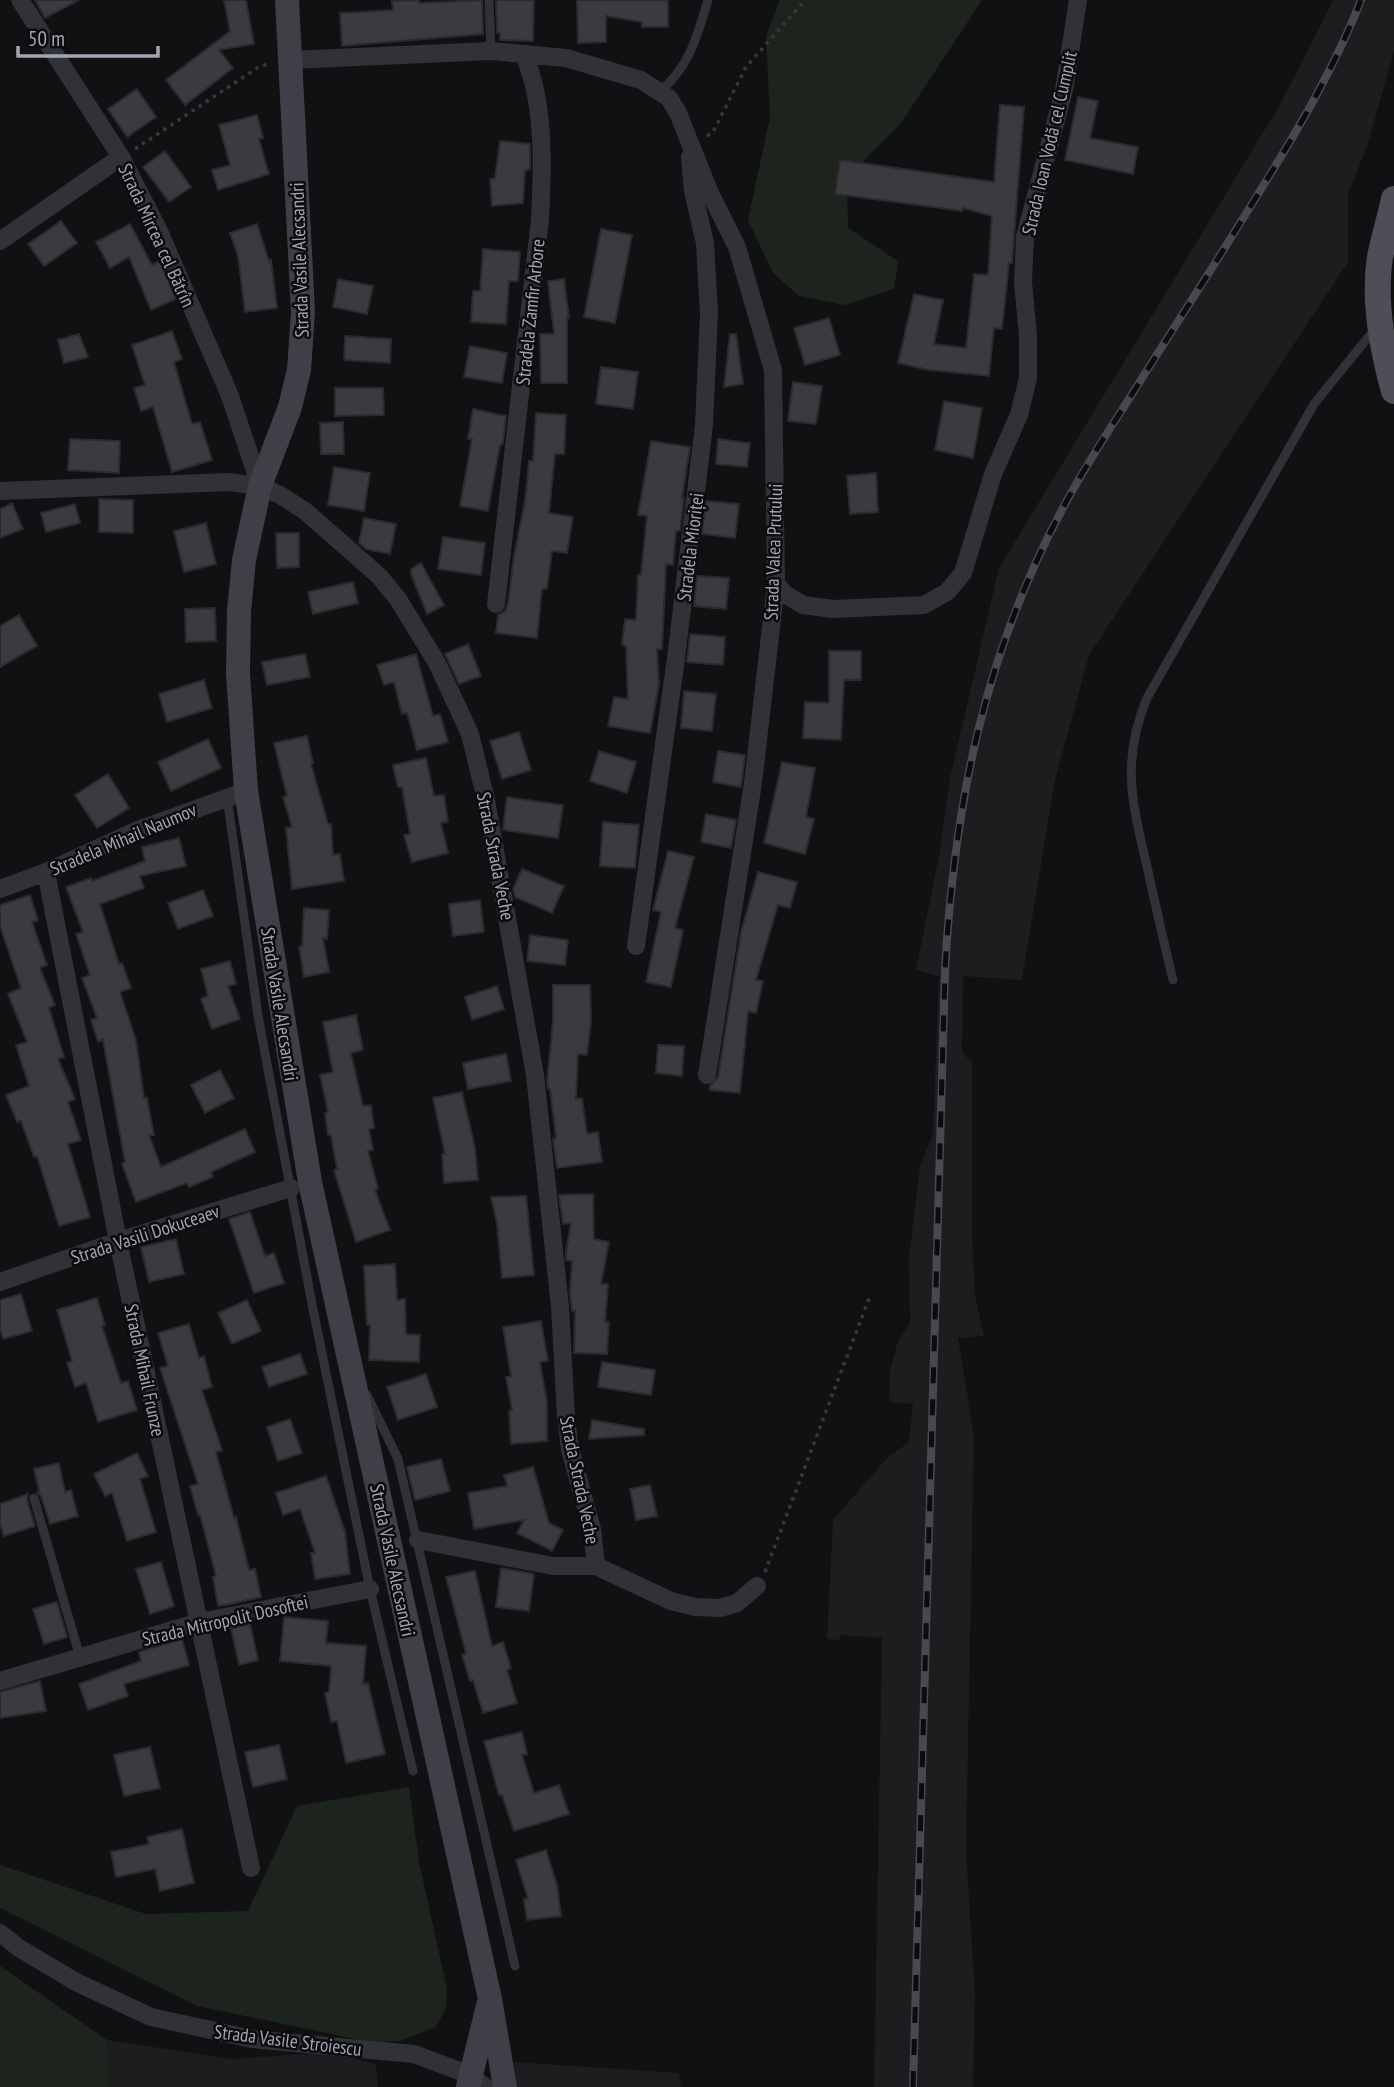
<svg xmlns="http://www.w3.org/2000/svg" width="1394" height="2087" font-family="'PT Sans Narrow',sans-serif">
<rect width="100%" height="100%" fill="#111012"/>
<!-- built -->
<path fill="#1d1c1f" d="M1333,0H1394V51L1367,147L1348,193V262L1089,655L1055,780L1022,980L963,976L962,1053L972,1062V1233L975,1295L984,1336L958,1338L974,1436L966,1848L975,1996L973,2087H874L882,1638L840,1635L839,1640L827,1639L833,1520L887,1458L909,1442L913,1404L889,1402L890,1370L898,1341L910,1324L909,1257L920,1167L933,1134L939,976L916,970L939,856L950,778L999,568L1281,103Z
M107,2040L232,2059L330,2052L376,2064L378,2087H110Z
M514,2062L679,2073L681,2087H517Z"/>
<!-- green -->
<path fill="#1d241e" d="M780,0H982L901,123L868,156L847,184L848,228L898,261L894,289L845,305L799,296L773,273L748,220L770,117L766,36Z
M409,1787L419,1862L447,1989L446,2008L436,2027L400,2041L370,2042L197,2006L0,1908V1865L146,1914L248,1911L297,1806Z
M0,1966L107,2040L110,2087H0Z"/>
<!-- building -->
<path fill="#3b3a3f" stroke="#2b2a2e" stroke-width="2" d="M35,0H79L45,18Z
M224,0H246L254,44L219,50L233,68L185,105L166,80L230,31Z
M419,0V3L482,0L483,34L342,46L340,13L393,10L392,1Z
M496,0H534L533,41L500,40V33H497Z
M577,0H668V27H642V22L606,16V42L578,43Z
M137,89L156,117L127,137L108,109Z
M1078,97L1098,101L1090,138L1138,147L1133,174L1065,160Z
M1000,105L1024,107L1012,263H1009L1002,329L994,328L989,376L929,370L898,363L914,294L943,300L934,344L966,348L974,274L988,275L992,216L963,208L962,211L835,194L840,160L994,182Z
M257,115L263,138L259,139L269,174L218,190L212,170L230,165L219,125Z
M500,141L530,144V169L525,171L523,203L492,206L490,179L495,178Z
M165,151L191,187L169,202L143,167Z
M61,221L77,243L44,266L28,244Z
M130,224L152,265L160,261L176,299L151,310L129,257L110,268L96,242Z
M257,224L269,261L271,260L277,308L245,312L238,256L230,233Z
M601,229L632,235L615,323L584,317Z
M483,249L520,252L518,281H509L506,324L471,322L473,291H480Z
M338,279L373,286L367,314L333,307Z
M564,279L569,318H567V383H541L540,334H554L548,281Z
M829,318L840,355L805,365L794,328Z
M172,331L182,359L174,362L192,424L200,422L212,460L172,472L153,407L141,411L134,388L145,385L132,345Z
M79,334L88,357L64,363L58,340Z
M730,334H736L743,384L724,387Z
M345,336L391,339L390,363L344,360Z
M470,346L507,353L502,383L464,377Z
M601,367L638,372L633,409L596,404Z
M793,382L822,386L816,424L788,421Z
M335,388H383L384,415L335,416Z
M944,401L982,408L973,458L935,450Z
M473,409L506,416L503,442L502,445H500L488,511L460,506L472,439H468Z
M536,413L566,415L564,454H555L549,513L573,517L567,553L552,551L547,589H542L537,638L496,633L498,615L505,611L508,603L514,556L525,501L529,461H533Z
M343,422L344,454H321L320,423Z
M70,439L120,441L119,473L68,470Z
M718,439L750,443L747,467L716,464Z
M651,441L690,447L682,498H684L680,531H676L673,565L666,564L662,649H657L659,684L650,733L608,726L614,697L628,699L626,646L622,645L625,619L636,620L638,575H641L647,516L638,515Z
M334,467L370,473L364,511L328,505Z
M876,473L878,512L850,514L847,476Z
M99,499L133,500V533L99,532Z
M706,501L739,504L735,538L702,534Z
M12,503L23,529L0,538V509Z
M75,504L80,523L46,532L41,513Z
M364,518L396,524L390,554L366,549L359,543Z
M206,523L216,564L184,572L174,531Z
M276,533H299V567L277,568Z
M443,537L485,543L481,575L438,569Z
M421,563L444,605L427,614L411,574V569Z
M697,576L729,578L726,609L694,606Z
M353,582L358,603L313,614L308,592Z
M215,608L216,641L186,642L185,609Z
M19,615L37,646L0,667V626Z
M690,634L725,637L723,665L687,662Z
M468,644L481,676L459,684L445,654Z
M829,651H861V680H844L841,740L803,738L805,702L829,703Z
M305,654L310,677L267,685L262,662Z
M416,654L433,716L440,714L448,742L417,750L407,713L402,714L394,682L384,685L377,665Z
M204,680L212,708L167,722L159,694Z
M684,691L716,694L712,731L681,728Z
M519,732L531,770L502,779L490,741Z
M307,736L313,763L311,764L328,824H331L333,855L340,854L344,881L292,889L286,828L292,827L283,797L287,796L274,743Z
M208,739L221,768L171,791L158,762Z
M599,751L636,762L627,793L590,781Z
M718,751L745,755L741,787L713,782Z
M426,758L434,796L444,795L448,822L441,823L448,853L412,862L404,835L410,834L402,787H398L393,765Z
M782,762L815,768L806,817L814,819L805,854L764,843Z
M108,774L129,808L97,828L75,795Z
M507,797L563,805L558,838L503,830Z
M706,814L736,820L731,848L701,842Z
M603,822L639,825L635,868L600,866Z
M179,838L186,866L140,876L144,888L100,904L119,964L122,963L131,988L120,992L136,1040L144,1098H147L154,1135H149L161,1167L245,1129L255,1152L211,1172L213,1177L189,1187L187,1183L136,1202L122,1164L125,1162L103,1040L98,1042L91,1020L97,1018L82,978L90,975L76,934L83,932L66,887L91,878L92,881L145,861L142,847Z
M668,851L694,857L675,928L683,930L671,987L646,982L661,912L653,910Z
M522,869L564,886L552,913L515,897L513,889Z
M758,872L797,882L790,908L778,905L756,980L763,981L756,1013L748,1011L740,1093L710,1090V1086L718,1077L741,932Z
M203,890L213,916L178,929L168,903Z
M30,895L38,920L32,922L47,965L40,968L55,1005L49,1008L64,1057L58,1059L75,1099L68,1102L81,1140L68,1144L90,1217L59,1226L37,1156L34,1157L21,1121L17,1122L6,1095L29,1086L16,1045L27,1042L8,994L21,988L0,926V905Z
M480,900L484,932L453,936L449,904Z
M304,908L329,910L327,939L323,938L329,972L304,977L299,947L302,946Z
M530,935L568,940L565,965L527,961Z
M230,961L236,984L228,986L240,1019L212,1029L201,999L208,996L201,969Z
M553,985H590L591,1021L587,1055L578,1054L576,1099L582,1098L587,1134L598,1132L602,1162L557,1168L553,1139L556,1138L550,1089H548L547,1082L553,1021Z
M497,986L504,1009L472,1020L465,997Z
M356,1015L363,1050L351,1053L363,1106L371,1105L374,1128L369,1129L373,1150L368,1151L378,1189L375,1190L390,1230L356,1242L334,1170L337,1169L331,1135H328L325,1113L328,1112L320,1075L333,1072L323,1022Z
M658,1045L684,1046L682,1076L656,1073Z
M506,1054L511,1081L468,1089L463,1063Z
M220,1070L234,1098L205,1113L191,1085Z
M462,1092L475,1148L478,1180L444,1183L442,1154H445L433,1098Z
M593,1194L594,1239L609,1242L601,1284H608L605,1322H609L607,1354L574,1353L575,1311H572L570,1292L572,1261L566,1260V1251L571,1223L563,1224L559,1195Z
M526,1196L534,1275L502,1278L497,1224L491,1197Z
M250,1212L265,1256L274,1253L284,1283L254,1293L229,1219Z
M176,1239L184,1274L149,1282L141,1247Z
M395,1264L397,1300L405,1299L406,1334L420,1335L419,1362L369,1360L370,1325H367L364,1266Z
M21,1294L32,1331L3,1339L0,1328V1300Z
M97,1298L105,1325L102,1326L121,1383L128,1381L137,1410L98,1422L86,1383L75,1387L67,1363L72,1361L57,1310Z
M247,1300L261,1331L232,1344L218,1313Z
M541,1321L548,1361L540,1362L547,1402V1441L511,1444L509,1411L512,1410L506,1377L511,1376L503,1327Z
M189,1324L199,1358L204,1356L212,1387L202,1390L222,1450L216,1452L234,1518L236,1517L249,1570L255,1569L261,1597L226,1605L218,1606L213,1577L216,1576L200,1515H198L190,1486L198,1484L160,1368L168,1366L158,1333Z
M300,1354L307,1374L269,1387L262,1367Z
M602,1362L655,1370L651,1395L598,1387Z
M426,1374L437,1407L398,1420L387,1387Z
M290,1419L302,1453L278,1461L267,1427Z
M592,1420L644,1429V1435L589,1439Z
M137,1453L148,1476L140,1479L156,1532L127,1541L112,1493L105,1496L94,1474Z
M441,1459L450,1491L415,1500L407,1467Z
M59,1463L65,1492L71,1490L78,1516L50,1524L41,1496L37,1492L39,1491L34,1469Z
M533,1467L549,1523L563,1530L552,1551L517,1533L524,1520L474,1529L468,1493L507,1486L504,1475Z
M326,1476L345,1532L350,1574L315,1579L311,1553H315L300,1509L283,1515L276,1493Z
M650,1485L657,1516L636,1520L630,1489Z
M28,1494L27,1500L35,1526L4,1536L0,1524V1504Z
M161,1562L174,1606L150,1614L136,1569Z
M501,1568L534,1574L529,1611L496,1607Z
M475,1571L492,1646L503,1642L511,1668L507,1670L517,1703L483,1713L473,1680L470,1681L462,1655L466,1654L446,1577Z
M57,1602L67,1637L44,1644L33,1609Z
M284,1617L328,1621L326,1643L366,1646L363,1684L368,1683L385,1754L346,1763L337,1721L331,1722L325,1693L329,1692L331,1666L280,1661Z
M250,1624L258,1660L239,1665L231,1628Z
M182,1639L189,1665L124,1684L128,1696L88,1710L79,1684L141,1661L139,1652Z
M40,1681L46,1711L0,1718V1692Z
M522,1732L527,1754L522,1755L534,1793L559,1785L569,1814L514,1831L502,1795H499L484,1741Z
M279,1745L287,1779L253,1787L245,1752Z
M150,1747L160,1788L124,1796L114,1755Z
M182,1829L194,1883L160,1891L155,1869L116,1877L111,1852L149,1844L147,1837Z
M546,1850L557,1885L561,1916L527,1920L524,1899H528L516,1860Z"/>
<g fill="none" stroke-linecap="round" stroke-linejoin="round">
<!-- path -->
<path stroke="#37383e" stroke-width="3.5" stroke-dasharray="3.5 5" stroke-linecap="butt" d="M707,136L713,132L746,67L805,0
M135,149L260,66L270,64
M765,1572L870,1296"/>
<!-- service -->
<path stroke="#313237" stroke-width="9" d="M489,0L491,51
M660,91C689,68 698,34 708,0
M227,797L258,1016L312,1304L370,1589L413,1771
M1173,980C1164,944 1156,907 1148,871C1133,806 1120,763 1147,698L1314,404L1374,330
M367,1395L398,1459L515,1966
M34,1498L80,1657"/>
<!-- minor -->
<path stroke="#313237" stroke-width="18" d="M20,0L121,157L159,231L230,396L260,486
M290,60L491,51L566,58L641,80L669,98L678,113L710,193L737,247L773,370L776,584L753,783L707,1075
M0,241L121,157
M0,491L229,482L260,486L280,495L305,511L379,576L398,599L437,663L470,734L486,800L535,1075L560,1306L566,1417L570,1449L592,1529L596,1566
M776,584L785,594L803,605L833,609L924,605L947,592L963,573L993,474L1019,415L1028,378V336L1023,282L1025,237L1064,90L1078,0
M496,604L540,220C542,177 544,132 535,90C533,78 528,66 524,54
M46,872L118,1241L251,1868
M0,889L46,872L138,830L246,791
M636,946L676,658L704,425L709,313L705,243L693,191L690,157
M0,1282L118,1241L291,1188
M418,1540L553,1566H596L671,1601L695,1607L720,1608L737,1603L757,1586
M0,1681L200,1622L370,1589
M0,1933L19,1948L76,1982L151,2017L252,2039L414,2054L470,2075L485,2087"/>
<!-- secondary -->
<path stroke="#3f4047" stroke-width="24" d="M287,0L303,312L299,370L290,407L260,486L244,560L239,611L238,673L246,791L310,1182L490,1999L505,2087
M468,2087L488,2006"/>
<!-- primary -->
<path stroke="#4d4e56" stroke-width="26" d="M1394,199C1390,218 1384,237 1380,257C1373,301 1382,348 1394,391"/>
<defs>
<path id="rail" d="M913,2087L945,971C954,805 984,654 1064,506C1085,466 1110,429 1134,391C1178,321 1223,252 1266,181C1302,123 1336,64 1361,0"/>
</defs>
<!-- rail casing -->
<use href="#rail" stroke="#484950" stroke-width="8"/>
<!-- rail -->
<use href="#rail" stroke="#0c0b0d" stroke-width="5" stroke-dasharray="16" stroke-linecap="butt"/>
</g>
<g text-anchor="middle" stroke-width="5" stroke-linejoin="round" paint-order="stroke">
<!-- street labels -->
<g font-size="19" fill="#a2a5b3" stroke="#0c0b0d">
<text transform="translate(1049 143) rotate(-77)" y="7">Strada Ioan Vodă cel Cumplit</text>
<text transform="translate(157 235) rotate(65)" y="7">Strada Mircea cel Bătrîn</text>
<text transform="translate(299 260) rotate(-92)" y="7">Strada Vasile Alecsandri</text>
<text transform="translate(530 312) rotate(-84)" y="7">Stradela Zamfir Arbore</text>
<text transform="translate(690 547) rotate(-83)" y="7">Stradela Mioriței</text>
<text transform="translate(773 552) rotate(-88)" y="7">Strada Valea Prutului</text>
<text transform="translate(123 839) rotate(-23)" y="7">Stradela Mihail Naumov</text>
<text transform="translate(496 856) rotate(79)" y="7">Strada Strada Veche</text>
<text transform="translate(280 1004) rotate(81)" y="7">Strada Vasile Alecsandri</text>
<text transform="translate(145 1234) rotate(-18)" y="7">Strada Vasili Dokuceaev</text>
<text transform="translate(145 1370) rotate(78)" y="7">Strada Mihail Frunze</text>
<text transform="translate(580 1480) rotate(78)" y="7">Strada Strada Veche</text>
<text transform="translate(393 1560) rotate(78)" y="7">Strada Vasile Alecsandri</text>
<text transform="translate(225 1620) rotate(-13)" y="7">Strada Mitropolit Dosoftei</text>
<text transform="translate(288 2040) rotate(7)" y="7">Strada Vasile Stroiescu</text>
</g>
</g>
<!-- scale -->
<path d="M18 46v10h140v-10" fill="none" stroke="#a2a5b3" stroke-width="3.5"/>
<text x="28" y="46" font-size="21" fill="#a2a5b3" stroke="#0c0b0d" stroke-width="5" paint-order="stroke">50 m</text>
</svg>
